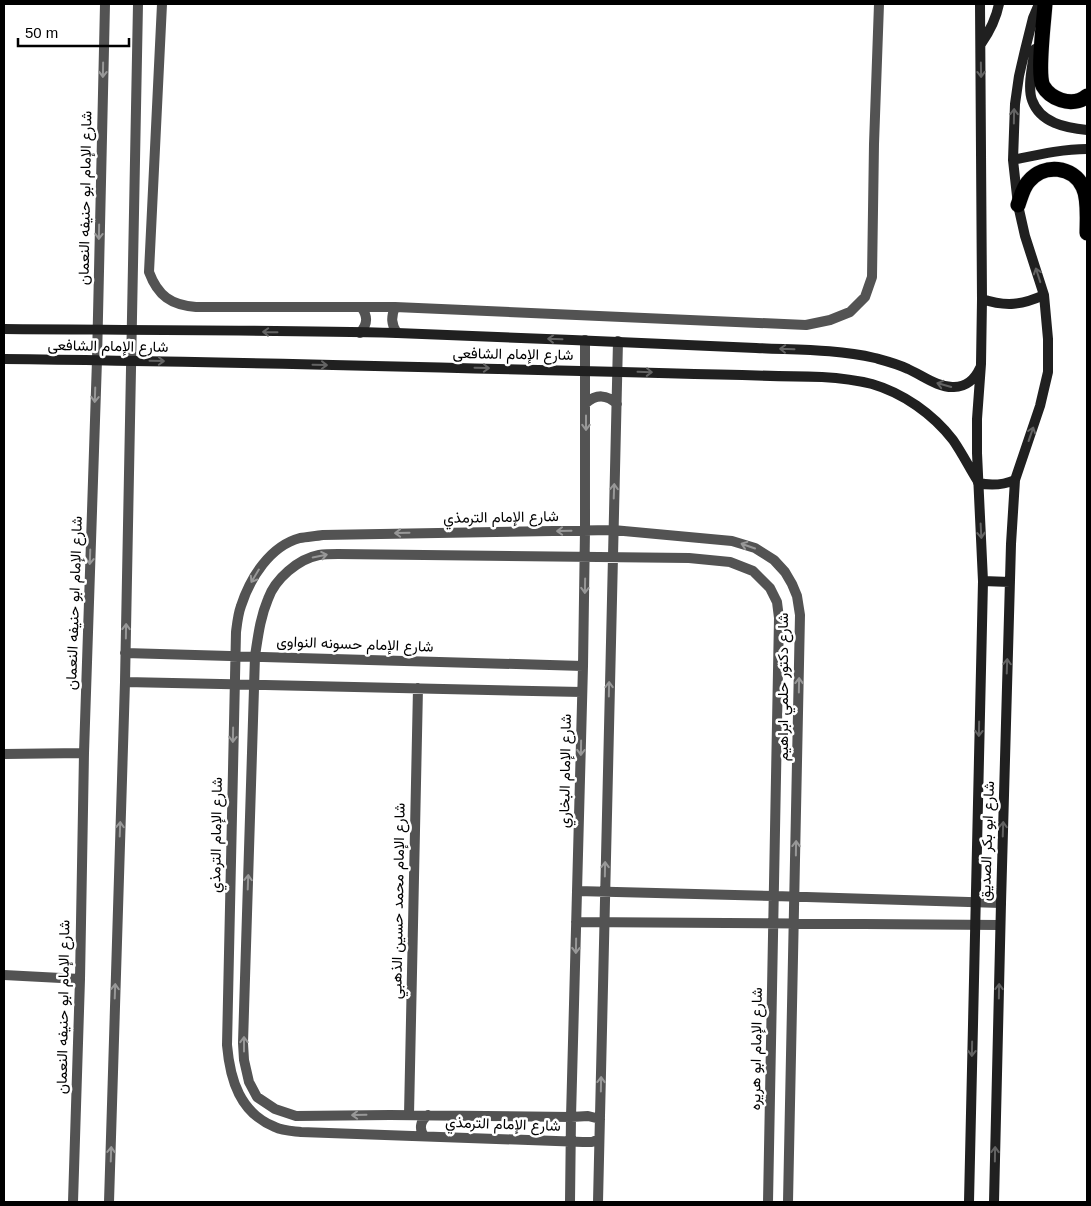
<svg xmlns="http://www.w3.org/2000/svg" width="1091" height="1206" font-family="Arial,Vazirmatn,sans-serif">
<rect width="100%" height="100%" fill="#fff"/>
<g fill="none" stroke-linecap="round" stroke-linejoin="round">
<defs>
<path id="highway" d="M1045,4C1044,20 1037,74 1043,86C1047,93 1055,98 1061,100C1070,103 1080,102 1087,96
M1018,205C1021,197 1023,187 1029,181C1044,163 1073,166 1083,187C1089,199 1087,220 1087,233"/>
</defs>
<!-- highway casing -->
<use href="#highway" stroke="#dbdbdb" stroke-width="16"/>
<!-- street -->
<path stroke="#535353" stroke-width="10" d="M162,4L149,272C158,296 171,305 196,307H395L806,325L830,320L850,312L865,297L872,277L874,144L879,4
M395,307C391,317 391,324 397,333
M360,333C368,324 368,316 361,307
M586,403C596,394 607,394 617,404
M125,653L583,666
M125,682L582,692
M4,754L84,753
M577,891L774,896L1001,903
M576,922L1000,925
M4,975L80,979
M409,1115L418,688
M600,1119L588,1116L571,1117L390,1115L296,1116L275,1109L257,1097L249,1082L244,1060L243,1043L255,656C258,637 260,618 268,599C275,579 298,559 319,555C325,554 332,554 338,554L689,558L730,562L753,571L770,588L777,602L779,618L768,1202
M424,1136C419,1129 420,1121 428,1115
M599,1139L592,1142H583L301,1132C293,1131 283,1131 275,1127C240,1113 230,1080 227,1045L236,632C237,624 238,614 241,606C250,578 270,546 300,538C307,537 316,536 323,535L613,530L732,541L755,548L774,560L785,572L792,584L797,596L800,615L788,1202
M73,1202L80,979L84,753L97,360L105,4
M109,1202L125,682L138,4
M570,1202L571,1117L583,666L585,530V340
M598,1202L618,341"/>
<!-- secondary -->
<path stroke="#202020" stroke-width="10" d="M981,44C990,31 996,19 999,4
M1035,49C1033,62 1027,87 1032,100C1040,123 1066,128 1087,130
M1013,160C1037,155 1062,149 1087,149
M982,299C1006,307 1022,305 1044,295
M4,329C135,330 266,330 397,333C517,337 636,343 756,348C795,350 836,349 875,358C886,361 898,364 908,369C922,375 938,388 954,387C966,387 975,379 980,368
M4,359C277,362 549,371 822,377C839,378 856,380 872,384C903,393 933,414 953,440C962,453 969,467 977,480
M978,483C992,486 1003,485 1015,480
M983,581L1010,582
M969,1202L983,581L977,453V419L981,364L982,299L980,4
M994,1202L1001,903L1011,544L1015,480L1040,406L1048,372V339L1044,295L1025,236L1018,205L1013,160L1015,104L1019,76L1025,50L1033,18L1039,4"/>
<!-- highway -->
<use href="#highway" stroke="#000" stroke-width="15"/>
</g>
<!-- one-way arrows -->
<defs><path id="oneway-shaft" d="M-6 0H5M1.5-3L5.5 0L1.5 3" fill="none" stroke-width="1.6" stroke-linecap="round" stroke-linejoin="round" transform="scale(1.25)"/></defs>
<g stroke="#989898">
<use href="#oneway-shaft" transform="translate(103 70) rotate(91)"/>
<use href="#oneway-shaft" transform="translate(99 232) rotate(91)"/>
<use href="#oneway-shaft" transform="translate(95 395) rotate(92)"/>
<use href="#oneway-shaft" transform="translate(586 423) rotate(90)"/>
<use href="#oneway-shaft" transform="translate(614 491) rotate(-88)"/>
<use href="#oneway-shaft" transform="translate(564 531) rotate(179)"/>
<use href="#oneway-shaft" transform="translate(402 533) rotate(179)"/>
<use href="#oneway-shaft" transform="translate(748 546) rotate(-161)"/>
<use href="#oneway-shaft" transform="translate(320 556) rotate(-11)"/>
<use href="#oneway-shaft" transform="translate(90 557) rotate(92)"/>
<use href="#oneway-shaft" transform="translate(255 576) rotate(121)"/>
<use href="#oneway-shaft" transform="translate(585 586) rotate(91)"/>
<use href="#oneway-shaft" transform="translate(126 631) rotate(-89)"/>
<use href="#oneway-shaft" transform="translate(799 685) rotate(-89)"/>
<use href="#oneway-shaft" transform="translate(609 689) rotate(-89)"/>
<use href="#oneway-shaft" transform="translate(233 735) rotate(91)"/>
<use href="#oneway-shaft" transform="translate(581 748) rotate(91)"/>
<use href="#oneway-shaft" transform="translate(120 829) rotate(-88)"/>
<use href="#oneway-shaft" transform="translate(796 848) rotate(-89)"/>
<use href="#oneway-shaft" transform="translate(605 869) rotate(-89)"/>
<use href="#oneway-shaft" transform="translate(248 882) rotate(-88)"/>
<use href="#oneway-shaft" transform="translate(576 946) rotate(91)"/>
<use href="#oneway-shaft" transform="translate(115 991) rotate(-88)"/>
<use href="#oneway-shaft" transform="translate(244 1044) rotate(-90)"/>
<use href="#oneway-shaft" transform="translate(601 1084) rotate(-89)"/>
<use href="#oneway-shaft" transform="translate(359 1115) rotate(179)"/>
<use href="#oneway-shaft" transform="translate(111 1154) rotate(-88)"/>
</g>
<g stroke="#636363">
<use href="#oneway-shaft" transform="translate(981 70) rotate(89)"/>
<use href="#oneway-shaft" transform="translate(1014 116) rotate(-89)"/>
<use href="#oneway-shaft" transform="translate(1038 275) rotate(-108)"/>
<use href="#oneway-shaft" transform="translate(270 332) rotate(-179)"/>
<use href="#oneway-shaft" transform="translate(555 339) rotate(-178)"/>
<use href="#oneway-shaft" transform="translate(787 349) rotate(-178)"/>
<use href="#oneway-shaft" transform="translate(157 361) rotate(1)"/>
<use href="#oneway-shaft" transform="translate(320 365) rotate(1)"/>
<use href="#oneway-shaft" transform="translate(482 368) rotate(1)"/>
<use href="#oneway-shaft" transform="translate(645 372) rotate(2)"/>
<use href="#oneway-shaft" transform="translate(944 385) rotate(-164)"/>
<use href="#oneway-shaft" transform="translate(1031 434) rotate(-71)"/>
<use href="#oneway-shaft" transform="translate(981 531) rotate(87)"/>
<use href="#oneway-shaft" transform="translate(1007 666) rotate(-88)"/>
<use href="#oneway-shaft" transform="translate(979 729) rotate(91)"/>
<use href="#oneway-shaft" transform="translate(1003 829) rotate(-88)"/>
<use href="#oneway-shaft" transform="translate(999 991) rotate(-89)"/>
<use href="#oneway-shaft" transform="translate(972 1049) rotate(91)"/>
<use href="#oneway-shaft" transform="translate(995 1154) rotate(-89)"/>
</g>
<g text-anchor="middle" stroke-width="5" stroke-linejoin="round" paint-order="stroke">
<!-- street labels -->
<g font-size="15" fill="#000" stroke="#fff">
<text transform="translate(85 198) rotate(-89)" y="5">شارع الإمام ابو حنيفه النعمان</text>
<text transform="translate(108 346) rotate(1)" y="5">شارع الإمام الشافعى</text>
<text transform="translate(513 354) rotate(1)" y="5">شارع الإمام الشافعى</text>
<text transform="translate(501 517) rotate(-1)" y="5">شارع الإمام الترمذي</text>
<text transform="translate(74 603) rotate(-88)" y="5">شارع الإمام ابو حنيفه النعمان</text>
<text transform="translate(355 644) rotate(2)" y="5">شارع الإمام حسونه النواوى</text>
<text transform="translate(783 687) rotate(-90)" y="5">شارع دكتور حلمي ابراهيم</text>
<text transform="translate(565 771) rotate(-89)" y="5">شارع الإمام البخاري</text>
<text transform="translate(216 835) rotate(-89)" y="5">شارع الإمام الترمذي</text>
<text transform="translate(987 841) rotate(-88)" y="5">شارع ابو بكر الصديق</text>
<text transform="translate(398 901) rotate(-89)" y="5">شارع الإمام محمد حسين الذهبي</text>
<text transform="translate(63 1007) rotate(-89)" y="5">شارع الإمام ابو حنيفه النعمان</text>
<text transform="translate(756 1049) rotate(-89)" y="5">شارع الإمام ابو هريره</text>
<text transform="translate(503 1124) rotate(2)" y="5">شارع الإمام الترمذي</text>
</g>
</g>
<!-- border -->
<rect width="1091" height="1206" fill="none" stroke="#000000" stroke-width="10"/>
<!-- scale -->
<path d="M18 38v8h111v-8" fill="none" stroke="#000000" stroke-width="2.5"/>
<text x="25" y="38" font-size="15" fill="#000000" stroke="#ffffff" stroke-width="4" paint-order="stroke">50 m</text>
</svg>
